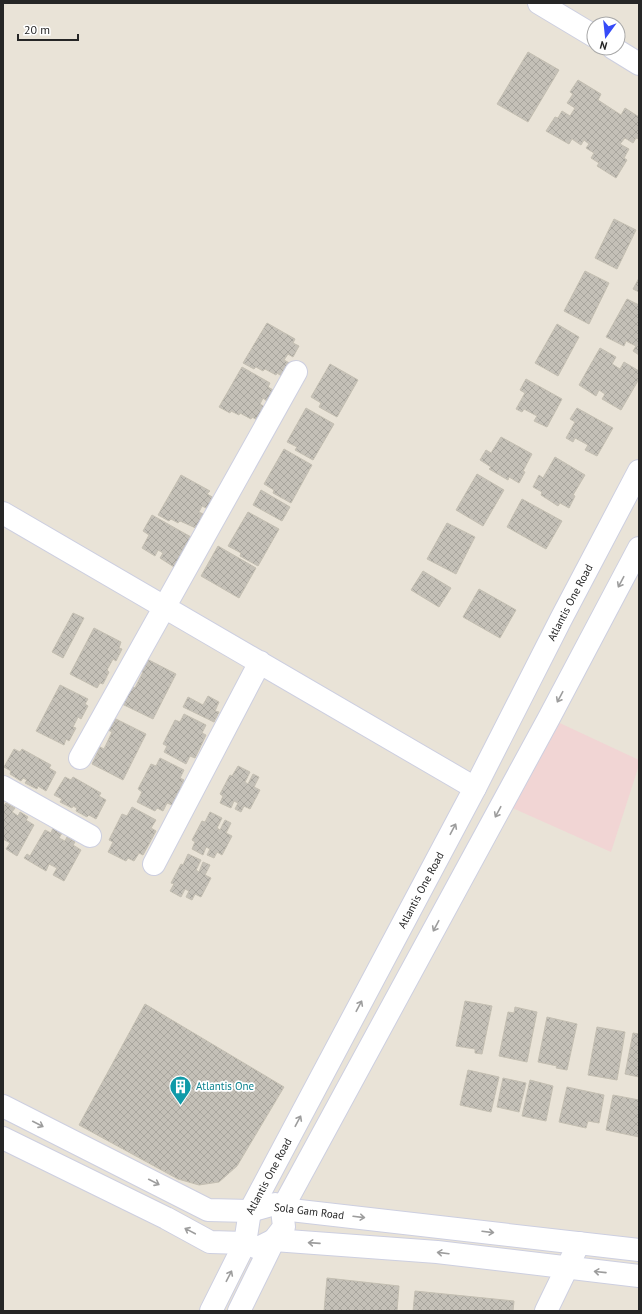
<svg xmlns="http://www.w3.org/2000/svg" width="642" height="1314" font-family="'PT Sans',sans-serif">
<defs>
<pattern id="building-cross-hatch" width="8" height="8" patternUnits="userSpaceOnUse"><rect width="8" height="8" fill="#c4c0b7"/><path d="M0 0l8 8M0 8l8-8" fill="none" stroke="#a8a59d"/></pattern>
</defs>
<rect width="100%" height="100%" fill="#e9e3d7"/>
<!-- medical -->
<path fill="#f1d5d4" d="M549,718L639,760V765L611,852L508,806Z"/>
<!-- building -->
<path fill="url(#building-cross-hatch)" stroke="#c4bfb2" d="M528,52L559,70L528,122L497,104Z
M578,80L601,94L598,100L621,115L625,108L639,117V139L636,138L633,143L625,138L620,144L629,149L624,158L627,160L616,178L597,166L599,163L591,158L594,153L586,148L589,144L584,140L581,145L572,139L569,144L546,131L555,117L558,118L562,111L570,116L575,108L567,103L573,94L570,92Z
M614,219L636,230L617,269L595,258Z
M585,271L609,283L589,324L564,311Z
M639,278V292L633,289Z
M627,299L639,305V355L633,351L636,346L626,341L624,346L606,337Z
M267,323L295,339L293,343L299,346L293,357L288,354L284,360L291,364L283,377L277,373L276,375L265,369L263,371L256,367L254,369L243,363Z
M557,324L579,337L558,376L535,363Z
M600,348L616,357L612,364L620,369L624,362L639,371V379L621,410L602,399L605,394L599,390L596,396L579,385Z
M330,364L358,380L337,417L319,407L321,403L311,397Z
M242,367L270,383L268,387L275,391L268,402L263,398L260,404L266,408L259,421L252,417L251,419L240,413L239,415L231,411L230,413L219,407Z
M526,379L562,399L547,427L534,421L537,416L524,409L522,412L516,409L525,393L520,390Z
M306,408L334,424L313,460L295,450L297,447L287,442Z
M577,408L613,428L597,456L585,450L588,445L575,438L573,442L566,438L575,422L570,419Z
M501,437L532,454L523,471L525,472L519,483L509,477L508,480L489,469L491,467L480,460L486,450L491,453Z
M284,449L312,465L291,503L273,493L274,490L264,484Z
M555,457L585,475L573,495L575,496L569,508L560,503L558,506L541,495L542,492L533,487L539,475L543,478Z
M477,474L504,490L483,526L456,510Z
M181,475L210,491L207,494L214,498L208,509L202,506L199,512L205,515L198,529L180,521L178,523L171,519L169,521L158,515Z
M261,490L290,507L282,521L253,505Z
M522,499L562,521L546,549L507,527Z
M248,512L279,529L258,566L240,556L241,553L228,546Z
M152,515L191,537L174,567L160,558L163,553L158,550L155,556L142,548L149,535L143,531Z
M447,523L475,537L456,574L427,559Z
M218,546L256,568L239,598L201,576Z
M423,571L451,588L439,607L411,590Z
M479,589L516,610L500,638L463,617Z
M73,613L84,618L63,658L52,652Z
M94,628L121,642L119,648L122,649L116,661L113,659L107,670L109,672L103,684L100,683L97,688L70,674Z
M143,657L176,674L153,719L122,704L131,686L135,688L143,672L136,669Z
M60,685L88,699L85,704L88,706L81,719L78,717L73,727L76,728L69,741L66,739L64,745L36,731Z
M208,696L219,702L215,711L219,712L214,722L183,707L188,697L203,705Z
M184,714L206,725L202,733L206,735L195,758L190,756L186,764L164,752L167,746L163,744L175,720L180,722Z
M112,717L146,734L123,780L92,764L100,747L104,749L112,732L106,729Z
M14,749L20,752L22,749L51,765L49,768L56,772L46,791L38,786L37,789L25,783L27,780L23,778L21,781L10,774L11,771L4,767Z
M160,758L184,770L180,778L184,780L172,805L167,803L163,811L157,808L155,811L137,802L142,792L138,789L151,764L156,766Z
M238,766L250,772L245,782L248,784L253,774L259,777L254,787L260,790L250,809L244,806L241,812L235,809L238,803L234,801L231,808L220,803L223,796L220,794L230,775L232,776Z
M65,777L71,780L73,777L101,793L99,796L106,800L96,819L89,815L87,817L76,811L77,808L73,806L72,808L60,802L62,799L54,795Z
M6,803L15,808L12,812L18,816L20,812L28,817L26,820L34,825L17,856L6,849L10,843L3,839V807Z
M132,807L156,820L151,828L156,831L143,855L139,853L134,861L128,858L126,861L108,852L113,842L109,840L122,814L127,816Z
M210,812L222,818L217,828L220,830L225,820L231,823L226,833L232,836L222,855L217,852L214,858L207,855L210,849L206,847L203,855L192,849L195,842L192,840L202,821L205,822Z
M53,828L62,833L59,838L65,841L67,837L75,842L73,845L81,850L64,881L53,875L57,868L49,864L46,871L24,858L27,854L30,856L45,830L51,833Z
M188,854L201,860L196,870L199,872L203,862L210,865L205,875L211,878L201,897L195,894L192,900L186,897L189,891L185,889L181,897L170,891L174,884L171,883L181,864L183,865Z
M465,1001L492,1006L482,1054L475,1053V1049L456,1046Z
M145,1004L284,1087L237,1166L219,1182L199,1185L178,1179L79,1125Z
M515,1007L537,1012L527,1062L499,1056L508,1012L514,1013Z
M547,1017L577,1024L567,1070L556,1068L557,1066L538,1062Z
M597,1027L625,1032L617,1080L588,1075Z
M633,1033L639,1034V1077L625,1074Z
M468,1070L499,1077L491,1112L460,1105Z
M503,1078L526,1083L519,1112L497,1107Z
M530,1080L553,1086L546,1121L522,1116Z
M567,1087L604,1095L599,1123L588,1121L586,1128L559,1122Z
M613,1095L639,1100V1137L606,1130Z
M327,1278L399,1286L397,1311H324Z
M415,1291L514,1301L513,1311H413Z"/>
<g fill="none" stroke-linecap="round" stroke-linejoin="round">
<defs>
<path id="street" d="M539,3L594,36
M613,48L639,64
M3,513L475,788
M80,758L296,372
M3,787L90,836
M154,864L260,662
M546,1311L579,1243"/>
<g id="secondary">
<path d="M3,1106L208,1210L250,1211L275,1204L282,1209L639,1250"/>
<path d="M3,1138L166,1218L210,1242L245,1243L258,1248L274,1240L437,1252L639,1276"/>
<path id="s1" d="M211,1311L245,1243L250,1211L475,788L561,619L639,471"/>
<path d="M239,1311L274,1240L284,1227L282,1209L549,718L639,548"/>
</g>
</defs>
<!-- street casing -->
<use href="#street" stroke="#cdcfe0" stroke-width="24"/>
<!-- secondary casing -->
<use href="#secondary" stroke="#cdcfe0" stroke-width="24"/>
<!-- street -->
<use href="#street" stroke="#fff" stroke-width="22"/>
<!-- secondary -->
<use href="#secondary" stroke="#fff" stroke-width="22"/>
</g>
<!-- one-way arrows -->
<defs><path id="oneway-shaft" d="M-6 0H5M1.5-3L5.5 0L1.5 3" fill="none" stroke-width="1.6" stroke-linecap="round" stroke-linejoin="round"/></defs>
<g stroke="#9d9d9d">
<use href="#oneway-shaft" transform="translate(621 582) rotate(118)"/>
<use href="#oneway-shaft" transform="translate(560 697) rotate(118)"/>
<use href="#oneway-shaft" transform="translate(498 812) rotate(118)"/>
<use href="#oneway-shaft" transform="translate(453 829) rotate(-62)"/>
<use href="#oneway-shaft" transform="translate(436 926) rotate(118)"/>
<use href="#oneway-shaft" transform="translate(359 1006) rotate(-62)"/>
<use href="#oneway-shaft" transform="translate(298 1121) rotate(-62)"/>
<use href="#oneway-shaft" transform="translate(38 1124) rotate(27)"/>
<use href="#oneway-shaft" transform="translate(154 1182) rotate(27)"/>
<use href="#oneway-shaft" transform="translate(359 1217) rotate(7)"/>
<use href="#oneway-shaft" transform="translate(190 1231) rotate(-152)"/>
<use href="#oneway-shaft" transform="translate(488 1232) rotate(7)"/>
<use href="#oneway-shaft" transform="translate(314 1243) rotate(-176)"/>
<use href="#oneway-shaft" transform="translate(443 1253) rotate(-173)"/>
<use href="#oneway-shaft" transform="translate(600 1272) rotate(-174)"/>
<use href="#oneway-shaft" transform="translate(229 1276) rotate(-63)"/>
</g>
<!-- icons -->
<defs>
<symbol id="building-pin" viewBox="-11 -11 22 30"><path d="M0 17L-7.5 6A9.5 9.5 0 1 1 7.5 6Z" fill="#0f9aa8" stroke="#fff"/><path d="M-4-6H4V6H1V3H-1V6H-4ZM-2.5-4.3h1.7v1.8h-1.7ZM.8-4.3h1.7v1.8H.8ZM-2.5-1h1.7V.8h-1.7ZM.8-1h1.7V.8H.8Z" fill="#fff"/></symbol>
</defs>
<g fill-rule="evenodd">
<use href="#building-pin" x="168" y="1074" width="25" height="34"/>
</g>
<g text-anchor="middle" stroke-width="3.5" stroke-linejoin="round" paint-order="stroke">
<!-- street labels -->
<g font-size="11" fill="#262626" stroke="#fff">
<text dy="4" stroke="none"><textPath href="#s1" startOffset="796">Atlantis One Road</textPath></text>
<text dy="4" stroke="none"><textPath href="#s1" startOffset="472">Atlantis One Road</textPath></text>
<text dy="4" stroke="none"><textPath href="#s1" startOffset="148">Atlantis One Road</textPath></text>
<text transform="translate(309 1211) rotate(7)" y="4">Sola Gam Road</text>
</g>
<!-- culture labels -->
<g font-size="11" fill="#0d838f" stroke="#fff" text-anchor="start">
<text x="196" y="1090">Atlantis One</text>
</g>
</g>
<!-- border -->
<rect width="642" height="1314" fill="none" stroke="#262626" stroke-width="8"/>
<!-- north arrow -->
<g transform="translate(606 36) rotate(195)"><circle r="19" fill="#ffffff" stroke="#a8a8a8"/>
<path d="M0-3L7 15L0 10L-7 15Z" fill="#364bf8"/>
<text y="-6" font-size="11" font-weight="bold" text-anchor="middle" fill="#262626">N</text>
</g>
<!-- scale -->
<path d="M18 34v6h60v-6" fill="none" stroke="#262626" stroke-width="2"/>
<text x="24" y="34" font-size="12" fill="#262626" stroke="#ffffff" stroke-width="3" paint-order="stroke">20 m</text>
</svg>
